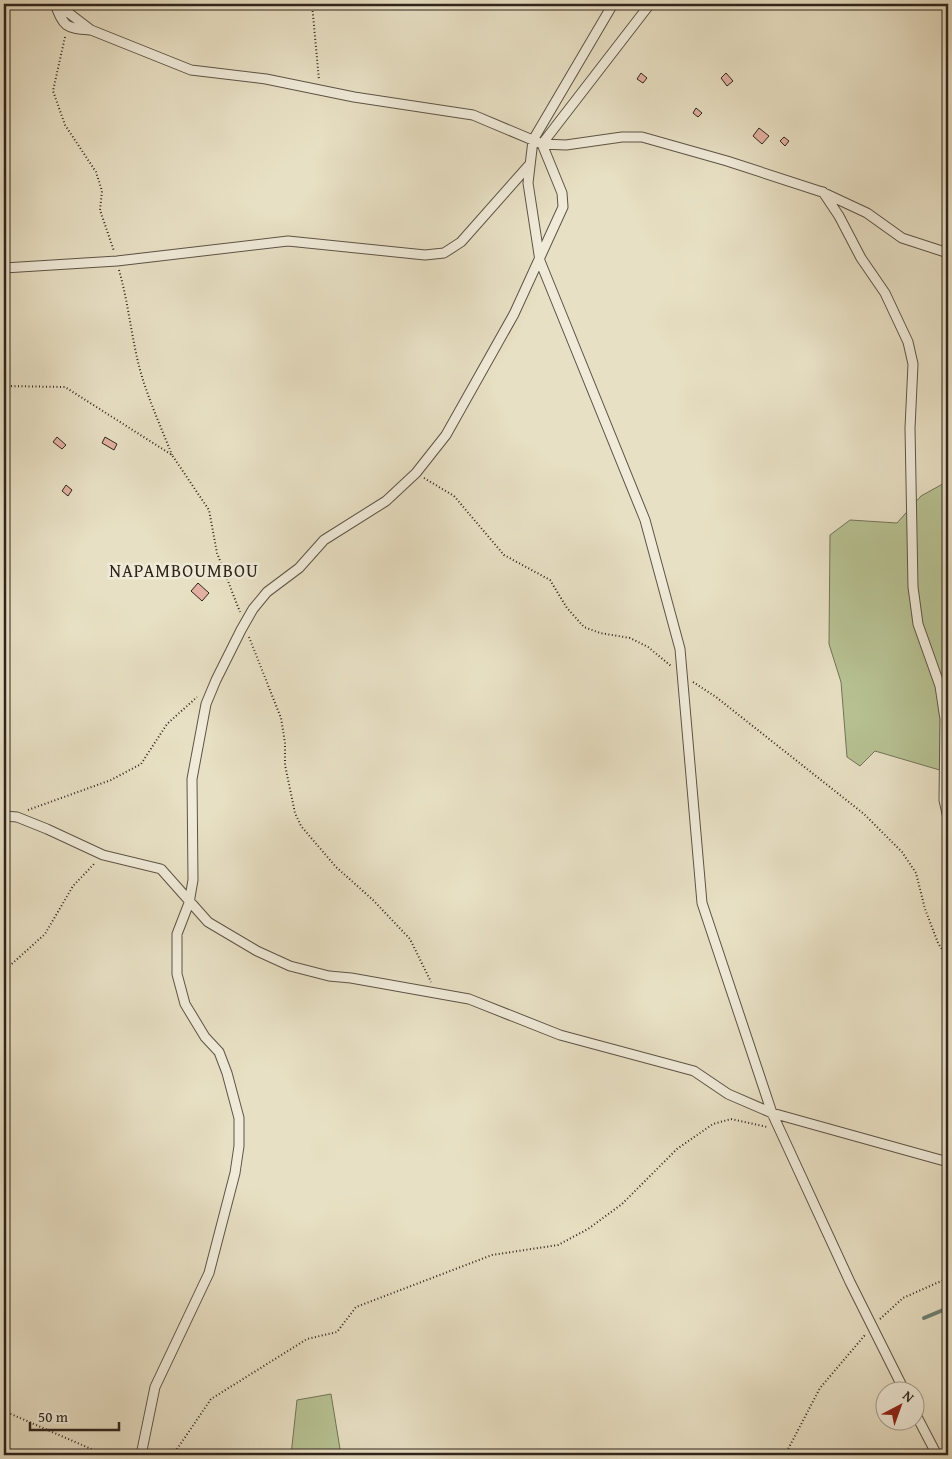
<svg xmlns="http://www.w3.org/2000/svg" width="952" height="1459" font-family="'Gentium Book Plus',serif">
<rect width="100%" height="100%" fill="#e8e0c4"/>
<filter id="stains"><feTurbulence type="fractalNoise" baseFrequency=".004" numOctaves="4"/><feColorMatrix values="0 0 0 0 .2 0 0 0 0 .09 0 0 0 0 .02 0 0 0 .5 -.17"/></filter>
<radialGradient id="worn" r=".72"><stop offset=".6" stop-color="#630" stop-opacity="0"/><stop offset="1" stop-color="#630" stop-opacity=".3"/></radialGradient>
<!-- green -->
<path fill="#b7c293" stroke="#737358" d="M948,481V818L943,771L875,751L860,766L847,757L841,682L829,644L830,535L850,520L897,523L921,496Z
M331,1394L341,1455H291L297,1400Z"/>
<g fill="none" stroke-linecap="round" stroke-linejoin="round">
<!-- stream -->
<path stroke="#6e8074" stroke-width="4" d="M924,1318L948,1308"/>
</g>
<!-- building -->
<path fill="#e2b1a2" stroke="#2f241c" d="M641,73L647,78L643,83L637,79Z
M726,73L733,81L727,86L721,78Z
M696,108L702,113L698,117L693,113Z
M759,128L769,136L762,144L753,136Z
M784,137L789,141L785,146L780,141Z
M57,437L66,445L62,449L53,442Z
M105,437L117,444L114,450L102,443Z
M66,485L72,490L68,496L62,491Z
M198,583L209,593L202,601L191,591Z"/>
<g fill="none" stroke-linecap="round" stroke-linejoin="round">
<defs>
<path id="street" d="M55,4C64,27 65,28 90,30
M57,4L91,30L191,70L266,79L354,97L473,115L542,144L566,145L622,137H642L727,161L822,192L867,213L902,238L948,253
M613,4L533,140L528,183L540,261L645,520L680,649L702,903L772,1113L850,1282L905,1392
M823,192L839,216L861,258L885,293L908,342L913,364L910,428L913,587L918,624L940,686L945,719L944,800L948,818
M4,268L117,261L288,241L425,255L444,253L461,242L530,164
M4,816L17,817L47,829L103,855L161,869L208,922L257,951L290,966L329,976L351,978L469,999L560,1035L694,1071L728,1094L772,1113L948,1162
M914,1411L937,1455
M141,1455L155,1387L209,1273L235,1173L239,1146V1118L227,1073L219,1052L205,1037L185,1004L177,974V934L189,903L193,880L192,779L206,704L216,680L241,630L253,609L267,592L299,568L324,540L386,501L416,473L446,435L514,314L563,207L562,193L542,144L650,4"/>
</defs>
<!-- street casing -->
<use href="#street" stroke="#5d5346" stroke-width="11"/>
<!-- path -->
<path stroke="#2f241c" stroke-width="2" stroke-dasharray="1 2.5" stroke-linecap="butt" d="M312,4L319,80
M65,37L53,91L65,125L96,172L102,191L100,210L114,251
M119,270C127,298 130,325 136,353C143,388 159,422 172,455
M4,386L65,387L172,455L209,510L217,553L240,612
M424,478L454,496L504,555L550,580L567,608L584,627L600,633L630,638L648,647L671,666
M249,637L281,718L285,743V765L295,813L301,826L336,867L373,900L410,939L431,982
M693,682L716,697L864,814L902,852L916,873L925,909L938,943L948,959
M28,810L111,780L141,764L167,724L197,697
M4,971L45,934L73,886L95,863
M880,1319L903,1298L948,1278
M4,1411L105,1455
M173,1455L211,1399L307,1339L337,1332L356,1307L492,1255L558,1245L588,1229L622,1204L677,1149L713,1124L731,1119L767,1127
M785,1455L820,1388L865,1335"/>
<!-- street -->
<use href="#street" stroke="#f0ebd9" stroke-width="9"/>
</g>
<g text-anchor="middle" stroke-width="5" stroke-linejoin="round" paint-order="stroke">
<!-- quarter labels -->
<g font-size="18" letter-spacing="1" fill="#2f241c" stroke="#f0ebd9">
<text x="184" y="577">NAPAMBOUMBOU</text>
</g>
</g>
<!-- margin -->
<rect width="952" height="1459" fill="none" stroke="#e8e0c4" stroke-width="20"/>
<rect x="5" y="5" width="942" height="1449" fill="none" stroke="#2f241c" stroke-width="2.5"/>
<rect x="10" y="10" width="932" height="1439" fill="none" stroke="#2f241c"/>
<!-- north arrow -->
<g transform="translate(900 1406) rotate(41)"><circle r="24" fill="#f0ebd9" stroke="#a39b8d"/>
<path d="M0-4L9 19L0 12L-9 19Z" fill="#8f2418"/>
<text y="-8" font-size="14" font-weight="bold" text-anchor="middle" fill="#2f241c">N</text>
</g>
<!-- scale -->
<path d="M30 1422v8h89v-8" fill="none" stroke="#2f241c" stroke-width="2.5"/>
<text x="38" y="1422" font-size="15" fill="#2f241c" stroke="#f0ebd9" stroke-width="4" paint-order="stroke">50 m</text>
<rect width="100%" height="100%" filter="url(#stains)"/>
<rect width="100%" height="100%" fill="url(#worn)"/>
</svg>
